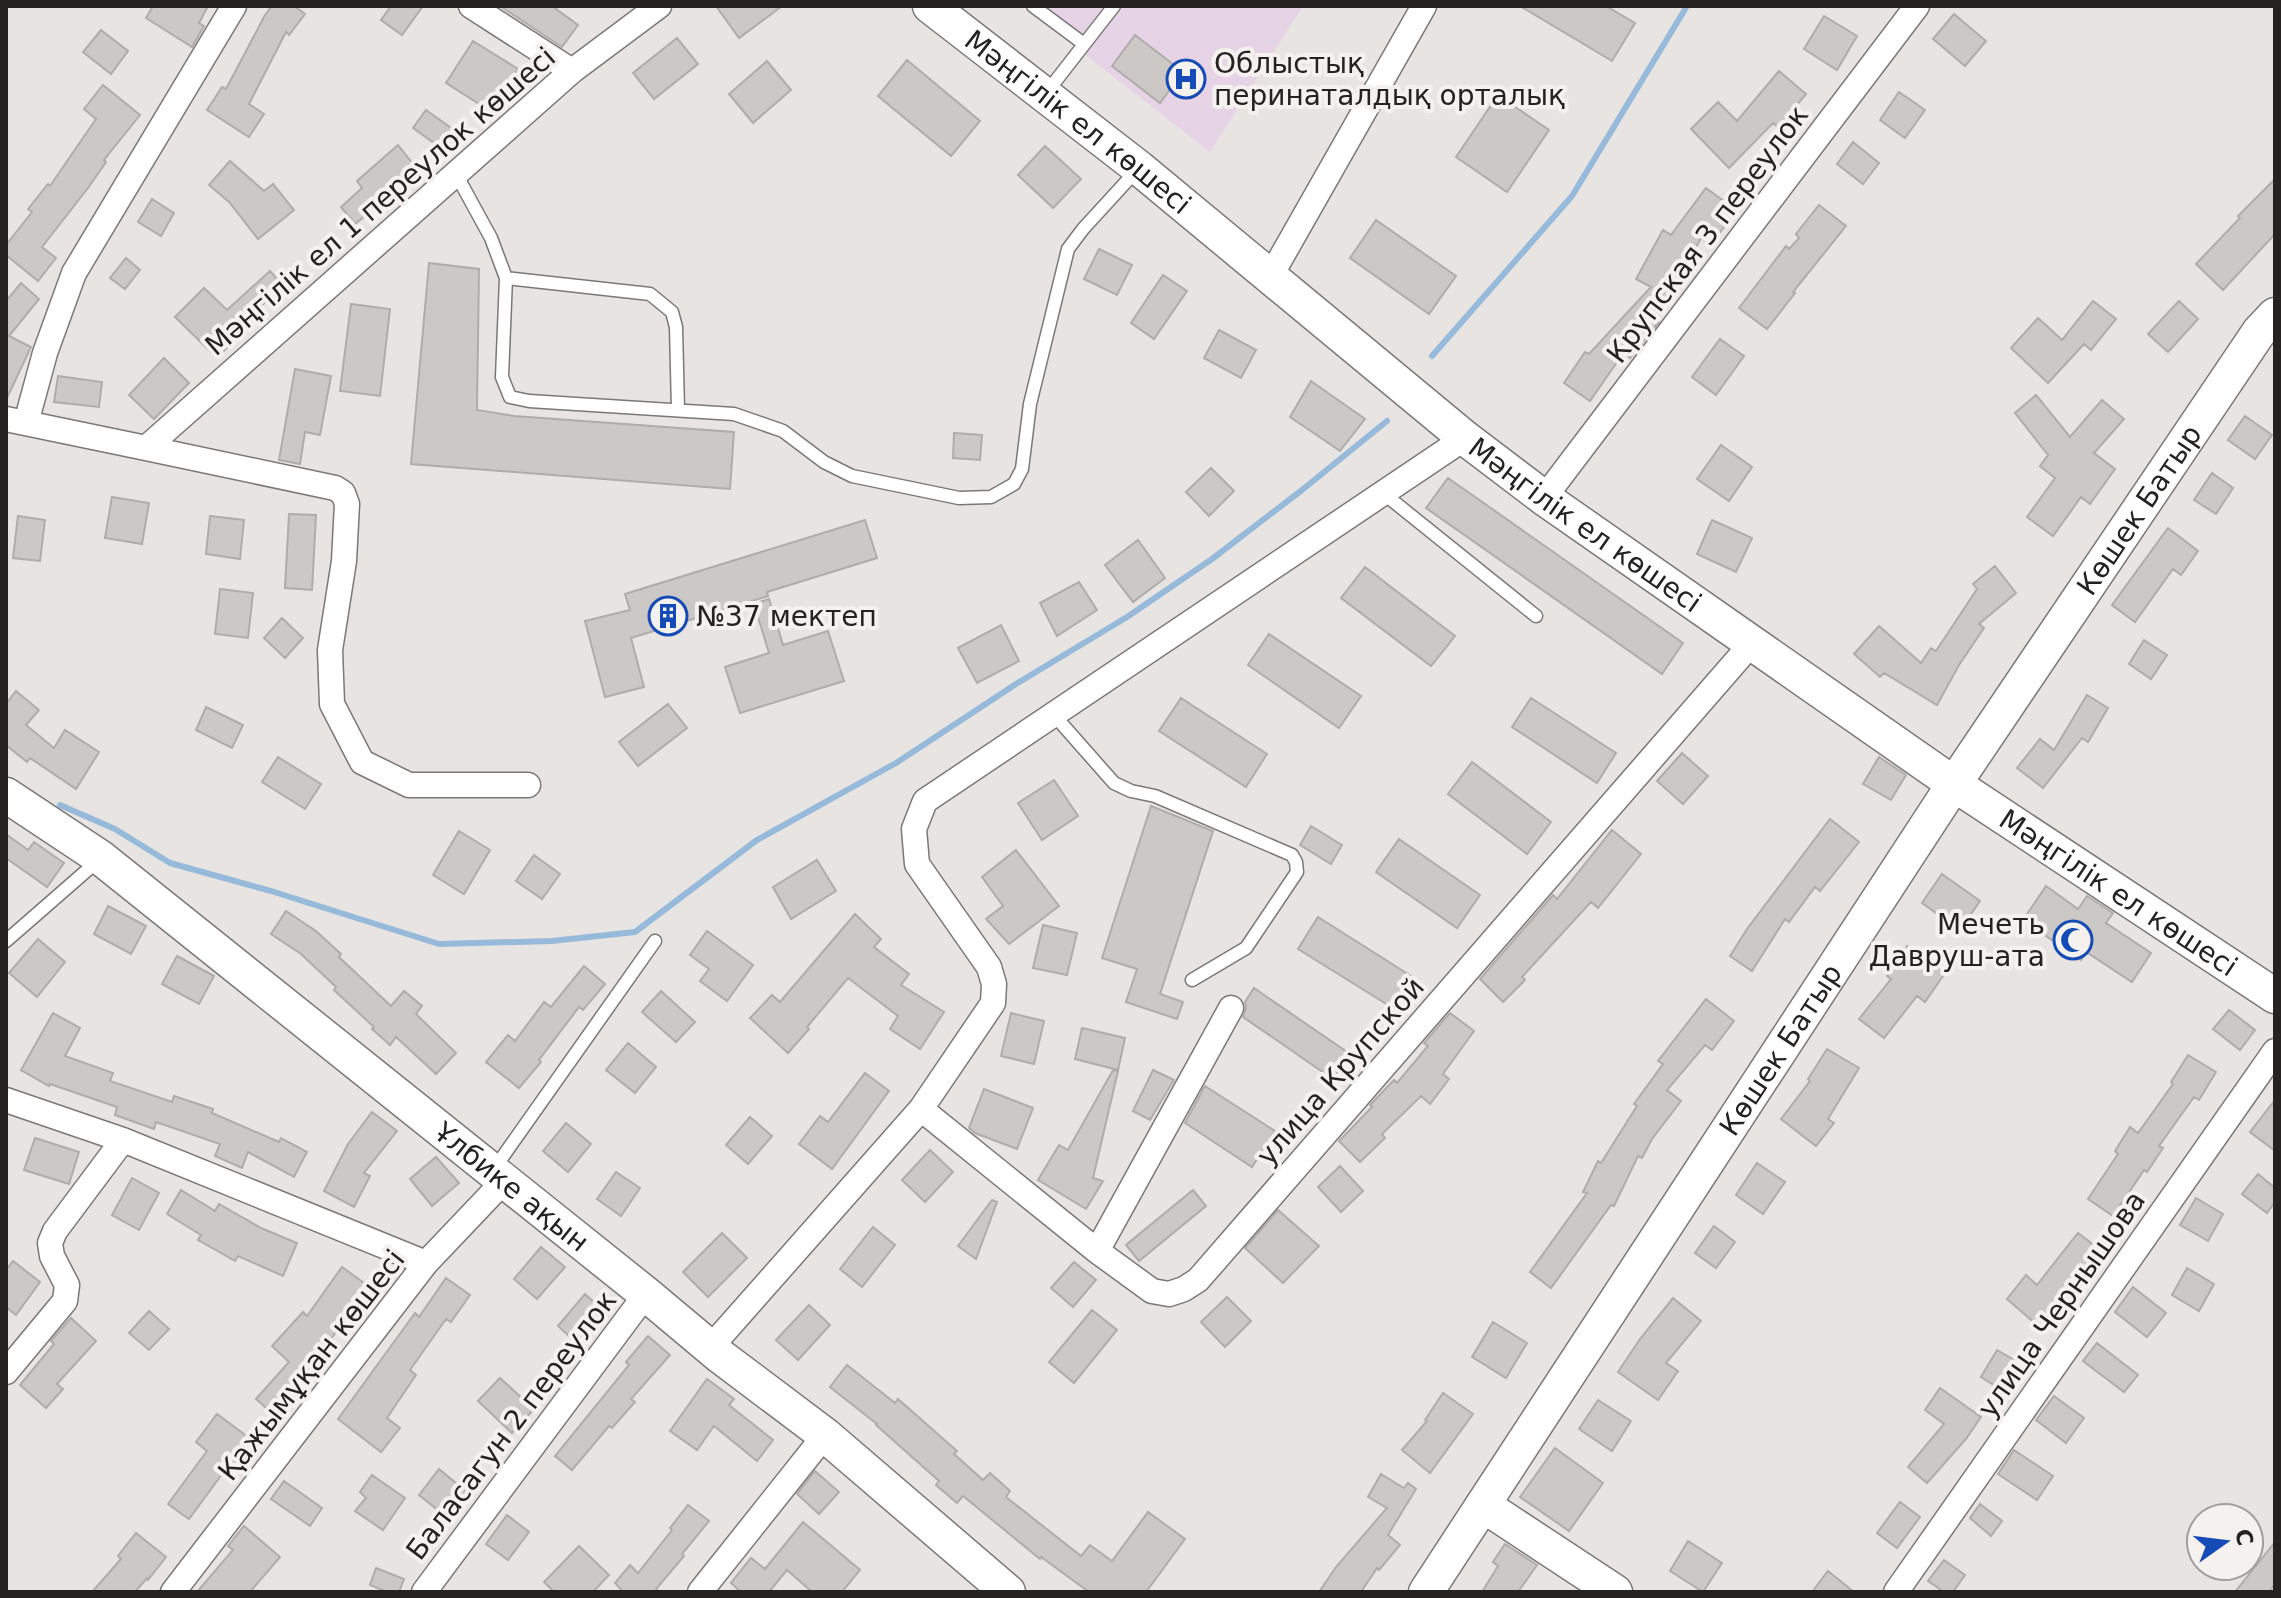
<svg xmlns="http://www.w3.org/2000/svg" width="2281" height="1598" font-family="'DejaVu Sans',sans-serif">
<rect width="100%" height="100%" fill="#e7e4e2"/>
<!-- medical -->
<path fill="#e6d4e6" d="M1023,6H1303L1210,152Z"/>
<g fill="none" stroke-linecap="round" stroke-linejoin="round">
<!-- stream -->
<path stroke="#97bada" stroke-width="6" d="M1432,356L1572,196L1687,6
M60,805L115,829L170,863L271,891L439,944L552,941L635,932L757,840L896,763L1016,684L1127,617L1212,559L1302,490L1387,421"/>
</g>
<!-- building -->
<path fill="#ccc8c6" stroke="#afacaa" stroke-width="2" d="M153,6H208L199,23L204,26L192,47L146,18Z
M272,6H294L305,14L289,35L286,32L249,104L264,114L249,137L207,110L222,87L226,89L265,15Z
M391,6H423L402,35L381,20Z
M500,6H552L578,25L562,47Z
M716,6H782L739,38Z
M1520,6H1606L1635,23L1612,61Z
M1954,14L1986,41L1965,66L1933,39Z
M1824,16L1857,36L1837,70L1804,49Z
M101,30L128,51L111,74L83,52Z
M1135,35L1183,72L1160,103L1112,66Z
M677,38L698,64L654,99L633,73Z
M473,41L518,69L492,112L446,83Z
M907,60L980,121L951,156L878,96Z
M767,61L791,90L753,123L729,94Z
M1779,71L1806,94L1778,127L1773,123L1729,168L1691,129L1718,102L1737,121Z
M103,85L140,115L104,160L106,162L88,188L42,247L56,258L38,281L6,255V245L32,212L28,209L48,184L50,186L96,119L84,109Z
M1899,92L1925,110L1905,138L1880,120Z
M1498,95L1549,130L1507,192L1456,157Z
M426,110L461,135L448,153L413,128Z
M1853,142L1879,163L1863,184L1837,164Z
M398,145L417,169L373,204L376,207L355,224L341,207L362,188L357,181Z
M1045,146L1081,179L1053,208L1018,175Z
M230,161L264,191L273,184L294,210L258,239L229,202L209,185Z
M2275,179V234L2223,290L2196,264L2240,218L2238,216Z
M1706,188L1736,210L1711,245L1701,238L1657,320L1659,322L1630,358L1624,352L1590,401L1564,383L1585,352L1589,354L1651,287L1636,279L1663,230L1671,235Z
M152,199L174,213L161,236L138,222Z
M1819,205L1846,226L1793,292L1795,293L1767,329L1739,308L1786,246L1789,249L1799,238L1796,234Z
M1376,220L1456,276L1429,314L1350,258Z
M1099,249L1132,265L1117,295L1084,279Z
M126,258L140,270L125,289L110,278Z
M429,263L479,269L477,410L514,416L734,432L730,489L411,464Z
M270,271L283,286L241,324L246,328L217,358L175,317L204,288L227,310Z
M1163,275L1187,291L1154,339L1131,323Z
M21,283L39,299L9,336L31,347L6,400V301Z
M2093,301L2116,319L2091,350L2084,344L2048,383L2011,348L2038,318L2062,340Z
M2179,301L2198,319L2168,352L2148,334Z
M351,304L390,309L380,396L340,391Z
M1219,330L1256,350L1241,378L1204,358Z
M1720,339L1744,356L1716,395L1692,377Z
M164,358L189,383L154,419L129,395Z
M295,369L331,376L320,435L305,432L300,464L279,460Z
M58,376L102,382L99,407L54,402Z
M1311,381L1365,419L1340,451L1290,417Z
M2036,395L2070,437L2102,400L2124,419L2094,453L2115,469L2090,504L2081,497L2053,536L2027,517L2055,478L2040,466L2048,455L2015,413Z
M2245,416L2272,435L2255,459L2228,440Z
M954,433L982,435L980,460L953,458Z
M1721,445L1752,467L1729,501L1697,479Z
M1211,468L1234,491L1209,516L1186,492Z
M2212,473L2233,488L2216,514L2194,500Z
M1448,478L1683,643L1662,674L1426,508Z
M112,497L149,503L142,544L105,538Z
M289,514L316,515L312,590L285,588Z
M18,516L45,520L40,561L13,558Z
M210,516L244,520L240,559L206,554Z
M865,520L877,558L767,592L768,596L631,638L644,687L605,697L585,621L630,610L625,594Z
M1712,520L1752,538L1736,572L1697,554Z
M2168,528L2198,551L2181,575L2173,569L2135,622L2112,605Z
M1138,540L1165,578L1133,602L1105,565Z
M1995,566L2016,593L1979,624L1984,628L1959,665L1937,705L1884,673L1880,677L1854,654L1879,626L1921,663L1931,648L1936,651L1977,589L1973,584Z
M1365,567L1455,636L1431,666L1341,598Z
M1079,582L1097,610L1057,636L1040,603Z
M220,589L253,593L248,638L215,634Z
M769,599L783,645L828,631L844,681L740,713L725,667L769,653L754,604Z
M282,618L303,638L285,658L264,638Z
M1001,625L1019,661L977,683L958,648Z
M1269,634L1361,696L1339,728L1248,665Z
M2144,640L2167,655L2151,679L2129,664Z
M16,691L39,710L26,725L54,748L65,730L99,752L76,789L30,758L27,762L6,745V704Z
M2087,695L2108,708L2088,742L2082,738L2043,788L2017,768L2040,739L2054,750Z
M1181,698L1267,754L1246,787L1159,731Z
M1531,698L1616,753L1597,783L1512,727Z
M668,704L687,728L638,766L619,742Z
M206,707L243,725L232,748L196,730Z
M1682,753L1708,776L1683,804L1657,781Z
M278,757L321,784L305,809L262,782Z
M1879,757L1906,775L1891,800L1863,784Z
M1472,762L1551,822L1527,854L1448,794Z
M1054,780L1078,816L1042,840L1018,803Z
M1151,806L1213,831L1160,994L1183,1002L1177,1019L1126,1002L1137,969L1102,958Z
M1830,819L1859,842L1820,891L1815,887L1789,922L1785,919L1752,971L1730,956L1747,929Z
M1311,826L1342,845L1331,864L1300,845Z
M1612,830L1641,854L1598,908L1591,902L1522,977L1525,980L1503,1002L1480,979L1553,895L1557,899Z
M459,831L490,850L464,894L433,875Z
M6,834L28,850L34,842L64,863L47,887L6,858Z
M1399,839L1480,895L1457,928L1376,872Z
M1016,850L1059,906L1009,944L986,919L1003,906L982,877Z
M534,855L560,874L542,899L516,881Z
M817,860L836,891L791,919L773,887Z
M1942,874L1980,901L1960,930L1922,903Z
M2046,886L2078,909L2087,896L2113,913L2106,923L2151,953L2132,982L2086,952L2081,960L2023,920Z
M108,906L146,926L131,954L94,934Z
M286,911L316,931L341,954L339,957L391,1006L404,991L422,1006L416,1014L456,1053L436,1074L396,1037L390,1045L372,1029L374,1027L334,990L336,987L301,954L271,934Z
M855,914L881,939L874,947L909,974L901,985L944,1012L920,1049L890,1029L898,1016L848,978L807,1027L809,1029L788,1053L750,1018L772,995L780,1002Z
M1318,917L1411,976L1391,1007L1298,949Z
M1043,925L1077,933L1067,975L1033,968Z
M707,931L753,965L727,1001L700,981L709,969L690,955Z
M38,939L65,962L37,997L9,973Z
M1907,946L1945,973L1925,1002L1917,996L1884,1038L1859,1019L1891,979L1887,976Z
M177,956L214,976L199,1004L162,984Z
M584,966L605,984L583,1010L579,1007L539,1060L541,1062L519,1088L486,1062L508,1035L515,1041L544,1002L551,1007Z
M1254,988L1350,1054L1333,1079L1243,1017L1246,1008L1245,1002Z
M661,991L695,1022L676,1042L642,1012Z
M1706,999L1734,1021L1712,1050L1705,1045L1667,1090L1681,1101L1652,1139L1642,1158L1638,1156L1614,1206L1611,1205L1551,1288L1530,1272L1587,1193L1583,1192L1598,1161L1601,1163L1637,1106L1634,1104L1663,1064L1658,1061Z
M2229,1010L2255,1030L2240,1050L2213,1029Z
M53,1013L80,1028L65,1056L113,1073L110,1081L172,1102L174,1096L213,1109L212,1113L279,1142L281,1138L307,1152L294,1177L248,1152L242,1168L215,1156L220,1144L156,1122L154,1129L115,1115L117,1107L50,1084L49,1086L21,1070Z
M1011,1013L1044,1021L1034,1064L1001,1056Z
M1450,1013L1474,1031L1443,1074L1449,1079L1430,1104L1421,1096L1382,1134L1385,1138L1360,1162L1339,1141L1372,1107L1370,1105L1394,1080L1397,1083L1428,1046L1424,1043Z
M1082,1028L1125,1038L1118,1070L1075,1059Z
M628,1043L656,1067L635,1093L606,1070Z
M1827,1049L1859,1068L1828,1119L1834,1123L1816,1146L1781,1119L1810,1081L1808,1079Z
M2188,1055L2216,1072L2199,1100L2194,1097L2159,1146L2163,1148L2147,1172L2144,1170L2113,1216L2088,1199L2118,1154L2115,1151L2130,1127L2138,1133L2173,1084L2171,1082Z
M1113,1070L1118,1071L1093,1178L1103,1181L1086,1209L1038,1180L1059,1145L1068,1150Z
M1153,1070L1174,1080L1150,1120L1133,1111Z
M865,1073L889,1091L832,1169L799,1144L820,1116L828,1122Z
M1205,1086L1275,1131L1252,1167L1185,1123Z
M984,1089L1033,1108L1017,1149L975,1133L969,1128Z
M2275,1100V1151L2250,1132Z
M372,1112L397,1131L364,1173L370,1176L354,1207L324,1191L348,1144Z
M750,1117L772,1136L748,1164L726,1145Z
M566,1123L591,1144L568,1172L543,1151Z
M35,1138L79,1152L69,1184L24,1170Z
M930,1150L953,1172L925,1202L902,1180Z
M436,1157L459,1183L432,1206L410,1179Z
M1757,1163L1785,1182L1763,1214L1736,1195Z
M1340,1166L1363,1191L1341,1212L1318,1187Z
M616,1172L640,1188L621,1216L597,1199Z
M2258,1174L2275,1188V1202L2267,1213L2242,1194Z
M132,1178L159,1193L139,1230L112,1215Z
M181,1190L215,1211L219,1204L261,1228L297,1243L283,1276L238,1256L235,1261L198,1240L201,1235L167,1214Z
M1193,1190L1206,1206L1139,1261L1126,1245Z
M2196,1198L2223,1214L2208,1241L2180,1225Z
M992,1200L997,1202L976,1259L958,1246Z
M1278,1210L1319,1246L1283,1283L1245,1248Z
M1714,1226L1735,1242L1716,1268L1695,1253Z
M873,1227L895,1245L862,1287L840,1269Z
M722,1233L747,1258L708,1297L683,1272Z
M2078,1233L2100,1250L2038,1326L2007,1299L2026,1275L2037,1285Z
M541,1247L565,1267L537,1299L514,1279Z
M13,1261L40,1282L16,1315L6,1307V1270Z
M1074,1262L1096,1280L1073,1307L1051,1288Z
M342,1267L368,1286L331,1339L336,1343L290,1393L293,1395L274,1415L256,1399L289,1362L272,1346L303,1312L307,1316Z
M2187,1268L2214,1284L2199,1311L2172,1295Z
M446,1278L470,1295L451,1322L446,1319L410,1370L416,1375L387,1418L400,1428L381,1452L338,1419L415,1313L419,1317Z
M2133,1287L2166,1313L2147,1337L2115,1312Z
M585,1294L608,1315L581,1347L558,1326Z
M1227,1297L1251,1321L1225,1347L1201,1322Z
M1673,1298L1701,1321L1666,1363L1678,1371L1658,1400L1618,1372L1640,1339Z
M809,1305L830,1325L798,1360L776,1340Z
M1092,1310L1117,1330L1074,1383L1049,1362Z
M149,1311L169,1329L149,1350L129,1333Z
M71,1318L96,1341L57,1384L63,1389L46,1408L20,1385L54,1344L51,1341Z
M1493,1322L1527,1343L1506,1378L1472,1357Z
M648,1336L670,1355L631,1399L635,1402L612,1428L609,1426L572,1470L555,1456L629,1365L626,1362Z
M2097,1343L2138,1375L2124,1392L2083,1361Z
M1997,1350L2016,1361L2000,1389L1981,1377Z
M847,1365L895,1403L898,1399L957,1451L954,1454L983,1480L990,1473L1010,1491L1006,1497L1081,1556L1090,1545L1112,1561L1148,1512L1185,1539L1146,1592H1089L1041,1557L1040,1559L963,1496L957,1503L936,1485L939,1481L876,1425L877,1424L830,1387Z
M500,1378L534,1409L512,1433L478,1401Z
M707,1379L734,1399L729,1405L773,1440L757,1461L714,1426L697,1450L670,1431Z
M1940,1388L1981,1417L1966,1439L1927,1483L1908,1467L1944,1424L1925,1410Z
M1443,1393L1473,1414L1430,1473L1402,1450L1427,1421L1425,1420Z
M2054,1396L2084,1418L2066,1443L2036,1420Z
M1598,1400L1631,1421L1612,1451L1579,1429Z
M217,1414L252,1440L232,1468L228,1466L189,1519L168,1504L207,1451L196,1442Z
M1555,1448L1603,1483L1569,1531L1520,1497Z
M2014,1450L2053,1476L2037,1500L1998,1474Z
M439,1469L469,1494L449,1519L419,1495Z
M815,1471L839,1492L819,1514L797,1494Z
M1381,1474L1404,1488L1408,1483L1416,1489L1388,1535L1400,1545L1379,1570L1377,1568L1361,1592H1319L1336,1567L1387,1508L1368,1497Z
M372,1475L405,1498L383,1530L355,1511L366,1498L360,1492Z
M284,1481L322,1508L310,1526L271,1499Z
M1900,1502L1920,1517L1897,1548L1877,1533Z
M1980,1504L2002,1521L1991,1536L1970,1518Z
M688,1505L709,1521L682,1554L684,1556L656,1589L660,1592H623L615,1583L630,1565L638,1573L672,1530L670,1528Z
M507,1515L529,1532L508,1560L486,1544Z
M803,1522L860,1570L842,1592H812L787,1570L769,1592H741L731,1583L751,1558L765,1569Z
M244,1526L280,1557L250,1592H197L233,1550L228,1546Z
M136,1533L166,1557L148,1580L147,1578L135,1592H92L121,1559L118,1556Z
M1688,1541L1722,1563L1703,1592L1670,1571Z
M2275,1542V1584L2269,1592H2235Z
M1505,1544L1537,1565L1518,1592H1482L1498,1566L1493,1562Z
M579,1546L609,1575L593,1592H554L544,1582Z
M1944,1560L1965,1575L1953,1592H1944L1928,1581Z
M376,1568L404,1579L399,1592H387L370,1585Z
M1828,1571L1854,1592H1812Z"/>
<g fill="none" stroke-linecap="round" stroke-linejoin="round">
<defs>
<path id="lane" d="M1033,6L1084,44
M1047,92L1114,6
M456,174L491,238L506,278L502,377L510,397L529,401L734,414L783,431L824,462L852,476L959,498L991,497L1014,484L1022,469L1030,404L1068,249L1083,229L1137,170
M506,278L650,294L672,312L676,327L678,410
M1383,493L1536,616
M1054,715L1114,783L1131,791L1155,796L1292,855L1296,862L1297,872L1246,948L1192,980
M6,941L100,859
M494,1169L655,941"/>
<path id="street" d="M471,6L572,71
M1270,277L1424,6
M6,419L146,448L572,71L659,6
M26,423L45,353L74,273L234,6
M146,448L335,488L343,493L347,504L344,561L330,650L332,704L362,762L409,785H528
M1544,498L1917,6
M6,1100L123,1140L426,1263
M921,1109L1097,1251L1152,1291L1169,1294L1184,1289L1198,1280L1752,643
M1097,1251L1231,1008
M710,1348L921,1109L993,1003L994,984L989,967L917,864L914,829L925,801L1465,438
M6,1372L65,1301L67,1285L52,1256L50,1243L55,1231L123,1140
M173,1592L426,1263L504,1181
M424,1592L646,1294
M700,1592L825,1435
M1896,1592L2275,1051"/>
<g id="secondary">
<path id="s1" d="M930,6L1139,168L1465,438L1544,498L1954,784L2275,996"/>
<path id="s2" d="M6,795L101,858L646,1294L720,1356L825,1435L1008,1592"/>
<path d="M1483,1505L1615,1592"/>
<path id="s3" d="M1426,1592L1954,784L2259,332L2275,315"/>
</g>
</defs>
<!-- lane casing -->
<use href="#lane" stroke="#7b7876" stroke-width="15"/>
<!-- street casing -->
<use href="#street" stroke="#7b7876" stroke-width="27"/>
<!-- secondary casing -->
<use href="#secondary" stroke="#7b7876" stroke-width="37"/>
<!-- lane -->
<use href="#lane" stroke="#fff" stroke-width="12"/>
<!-- street -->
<use href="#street" stroke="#fff" stroke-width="24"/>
<!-- secondary -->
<use href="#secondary" stroke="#fff" stroke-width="34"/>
</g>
<!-- icons -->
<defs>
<symbol id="hospital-ring" viewBox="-11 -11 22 22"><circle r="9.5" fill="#f4f1ef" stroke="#154bb7" stroke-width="1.5"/><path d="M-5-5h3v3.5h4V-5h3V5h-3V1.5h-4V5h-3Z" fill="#154bb7"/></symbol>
<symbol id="building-ring" viewBox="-11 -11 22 22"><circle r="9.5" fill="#f4f1ef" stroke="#154bb7" stroke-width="1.5"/><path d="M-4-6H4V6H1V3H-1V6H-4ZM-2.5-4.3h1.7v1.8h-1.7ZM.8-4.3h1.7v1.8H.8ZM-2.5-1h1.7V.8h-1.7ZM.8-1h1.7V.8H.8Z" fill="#154bb7"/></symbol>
<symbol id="mosque-ring" viewBox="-11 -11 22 22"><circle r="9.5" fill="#f4f1ef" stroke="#154bb7" stroke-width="1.5"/><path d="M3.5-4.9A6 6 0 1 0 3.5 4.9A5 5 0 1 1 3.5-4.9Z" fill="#154bb7"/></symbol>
</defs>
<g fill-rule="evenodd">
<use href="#hospital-ring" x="1164" y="57" width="44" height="44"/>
<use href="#building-ring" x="646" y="594" width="44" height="44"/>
<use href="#mosque-ring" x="2051" y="918" width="44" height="44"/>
</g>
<g text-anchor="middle" stroke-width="8" stroke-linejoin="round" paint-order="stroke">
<!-- poi labels -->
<g font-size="28" fill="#242322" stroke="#f4f1ef" text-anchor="start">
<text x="1214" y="73">Облыстық<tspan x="1214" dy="32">перинаталдық орталық</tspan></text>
<text x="696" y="626">№37 мектеп</text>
<text x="2045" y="934" text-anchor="end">Мечеть<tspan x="2045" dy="32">Давруш-ата</tspan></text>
</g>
<!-- street labels -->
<g font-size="28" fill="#242322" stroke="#f4f1ef">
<text dy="10" stroke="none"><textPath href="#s1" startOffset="188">Мәңгілік ел көшесі</textPath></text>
<text transform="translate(380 201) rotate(-41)" y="10">Мәңгілік ел 1 переулок көшесі</text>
<text transform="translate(1707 234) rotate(-53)" y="10">Крупская 3 переулок</text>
<text dy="10" stroke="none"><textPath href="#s3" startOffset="1296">Көшек Батыр</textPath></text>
<text dy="10" stroke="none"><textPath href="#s1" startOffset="836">Мәңгілік ел көшесі</textPath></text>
<text dy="10" stroke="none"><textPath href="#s1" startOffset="1484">Мәңгілік ел көшесі</textPath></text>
<text dy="10" stroke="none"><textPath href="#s3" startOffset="648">Көшек Батыр</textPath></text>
<text transform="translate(1340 1071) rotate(-49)" y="10">улица Крупской</text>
<text dy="10" stroke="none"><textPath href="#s2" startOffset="640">Ұлбике ақын</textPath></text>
<text transform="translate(2061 1304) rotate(-55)" y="10">улица Чернышова</text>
<text transform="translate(311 1365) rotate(-52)" y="10">Қажымұқан көшесі</text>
<text transform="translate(511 1425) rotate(-53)" y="10">Баласагун 2 переулок</text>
</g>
</g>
<!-- border -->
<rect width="2281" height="1598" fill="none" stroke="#242322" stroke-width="16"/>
<!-- north arrow -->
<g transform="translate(2225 1542) rotate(76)"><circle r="38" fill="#f4f1ef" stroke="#a19f9d" stroke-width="2"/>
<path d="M0-6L14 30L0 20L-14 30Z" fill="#154bb7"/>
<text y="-12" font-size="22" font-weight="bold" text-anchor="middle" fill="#242322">С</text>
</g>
</svg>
